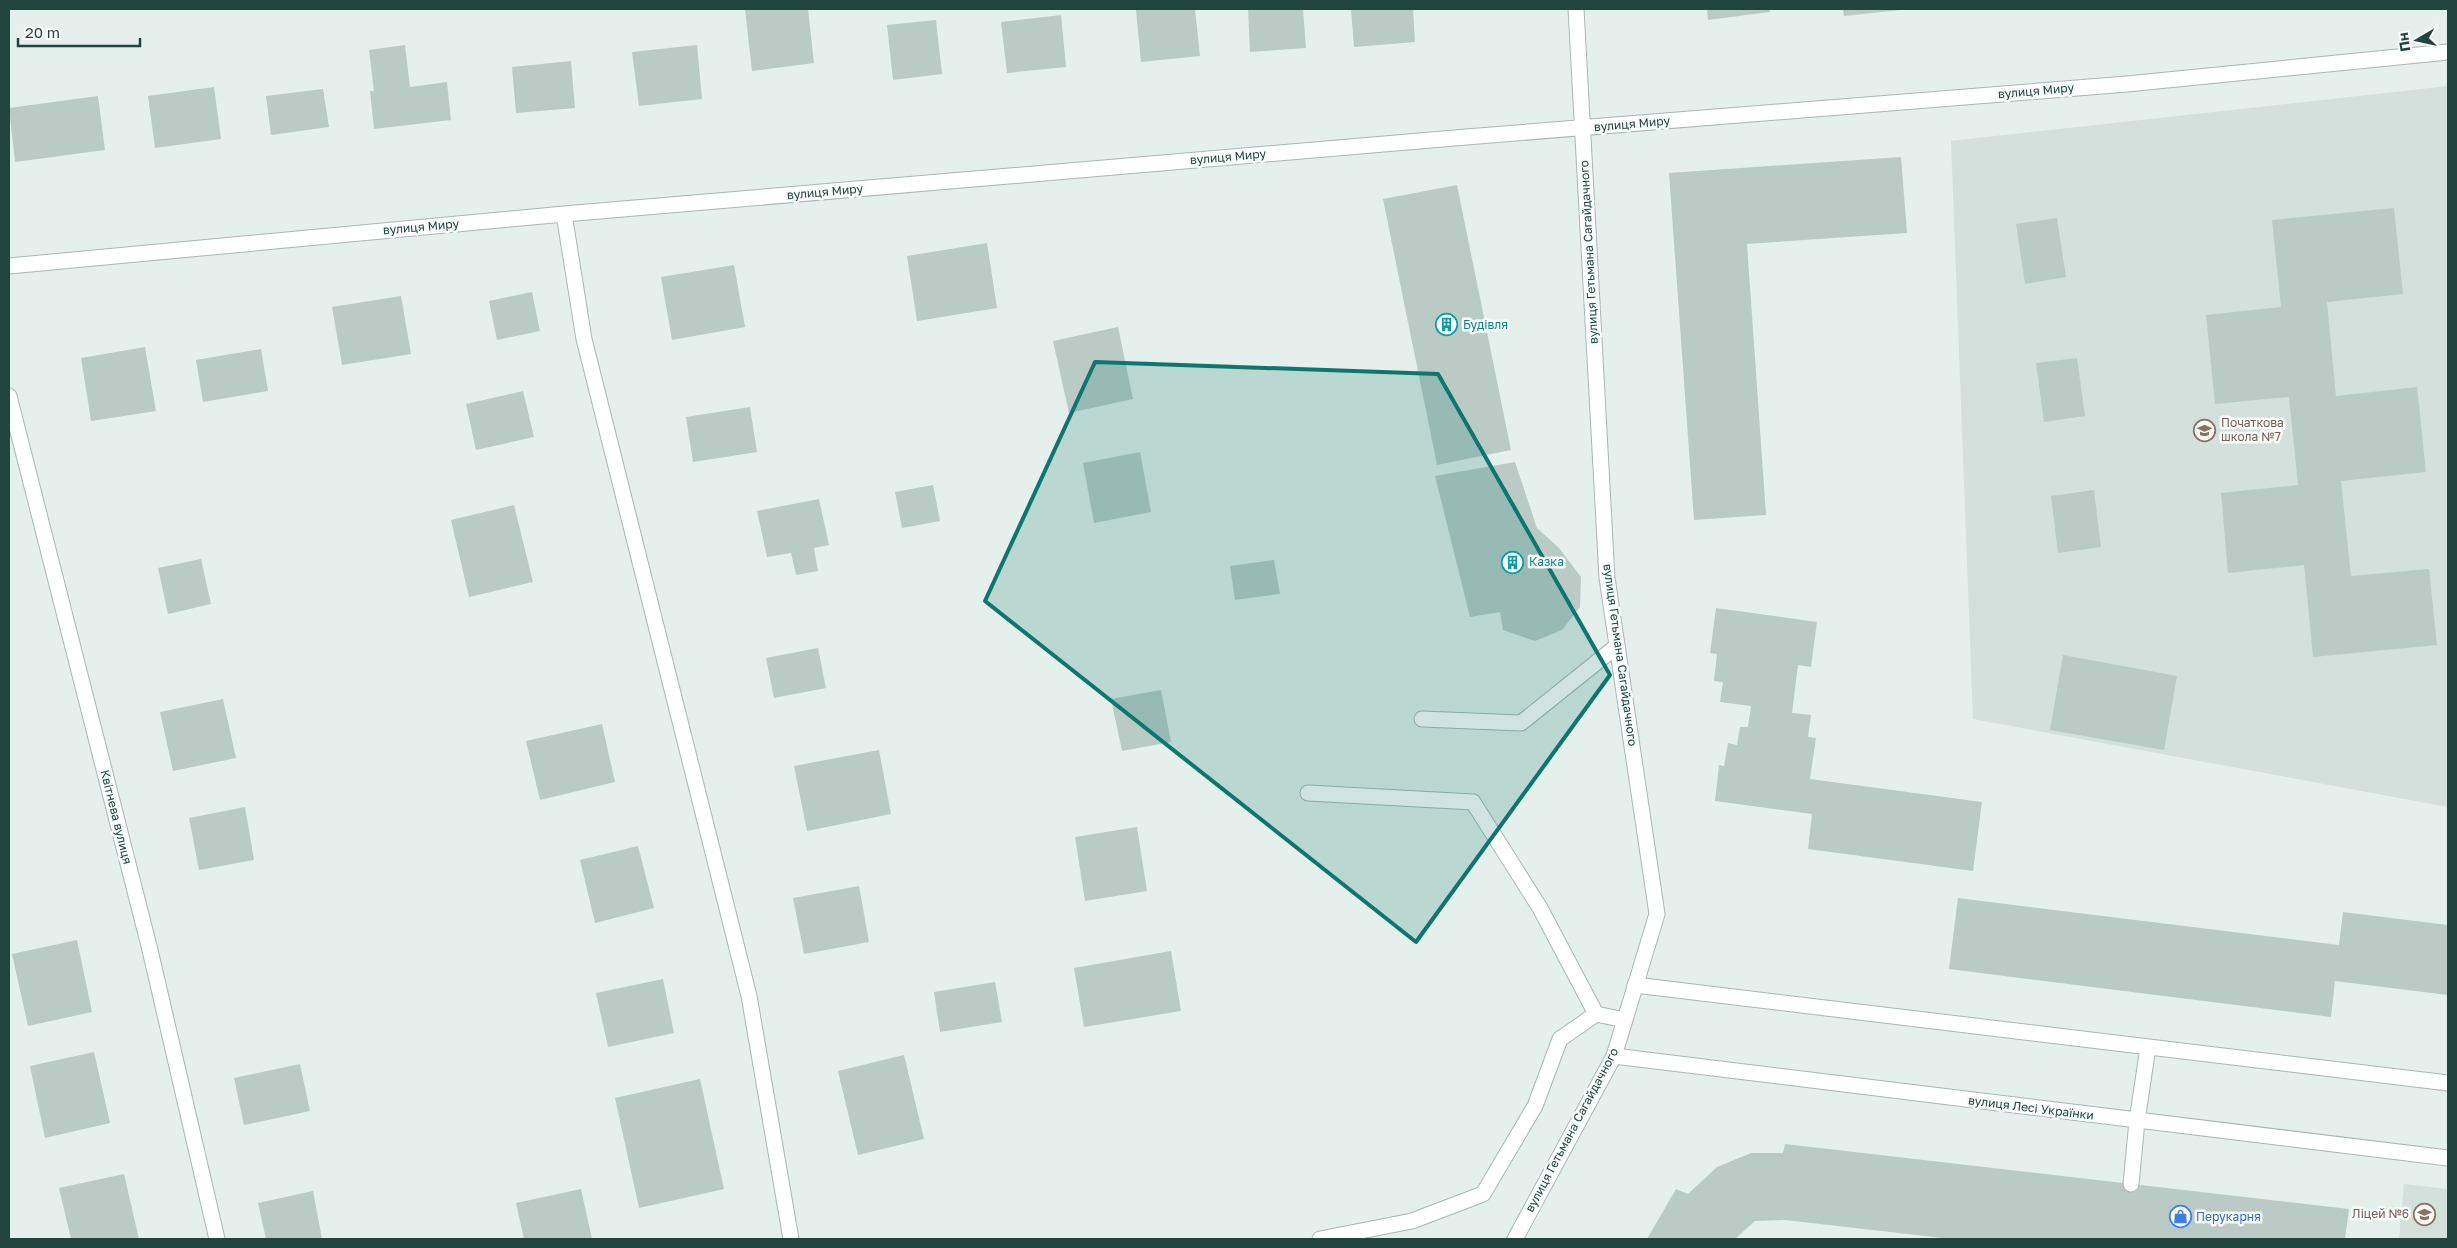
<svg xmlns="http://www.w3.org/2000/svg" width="2457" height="1248" font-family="'Golos Text',sans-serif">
<rect width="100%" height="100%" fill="#e5efec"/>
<!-- built -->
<path fill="#d3e0dc" d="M2448,86V807L1973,719L1951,141Z
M2404,1184L2448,1189V1239H2399Z"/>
<!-- building -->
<path fill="#bacbc6" d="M745,9H808L814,63L752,71Z
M1151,9H1195L1200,56L1141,62L1136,10Z
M1248,9H1303L1306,48L1250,52Z
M1351,9H1413L1415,42L1354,47Z
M1707,9H1769L1770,12L1708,20Z
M1843,9H1900V10L1844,16Z
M1061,15L1066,67L1007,73L1001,22Z
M936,20L942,74L893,80L887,25Z
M405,45L410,87L447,82L451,120L374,129L370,91H374L369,50Z
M697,45L702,99L639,106L632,52Z
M571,61L575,108L516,113L512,67Z
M214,87L221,139L155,148L148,96Z
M323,89L329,127L271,135L266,96Z
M98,96L105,150L15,162L9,108Z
M1901,157L1907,233L1747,244L1766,515L1694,520L1669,173Z
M1457,185L1511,450L1437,465L1383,199Z
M2394,208L2403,294L2327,302L2336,396L2417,387L2426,472L2341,481L2351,576L2429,569L2437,645L2313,657L2304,565L2228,573L2221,493L2298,485L2289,397L2215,404L2206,315L2281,307L2272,220Z
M2057,218L2066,277L2025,284L2016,224Z
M987,243L997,308L917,321L907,256Z
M734,265L745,327L672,340L661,277Z
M532,292L540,331L497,340L489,301Z
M401,296L411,354L342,365L332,307Z
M1118,327L1133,399L1069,413L1053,341Z
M145,347L156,411L91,421L81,358Z
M261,349L268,391L203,402L196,360Z
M2077,358L2085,416L2044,422L2036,363Z
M523,391L534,437L476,450L466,404Z
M750,407L757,452L693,462L686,417Z
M1140,452L1151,512L1094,523L1083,463Z
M1515,462L1537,528L1559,548L1581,577L1580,607L1562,630L1535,641L1503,630L1500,612L1470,617L1435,476Z
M933,485L940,521L902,528L895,492Z
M2094,490L2101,547L2058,553L2051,496Z
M819,499L829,545L814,548L818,571L796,575L791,553L767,557L757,511Z
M514,505L533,582L469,597L451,520Z
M201,559L211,604L168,614L158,568Z
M1274,560L1280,594L1235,600L1230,566Z
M1716,608L1817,622L1811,667L1798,665L1792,713L1811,715L1808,737L1816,738L1810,779L1982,802L1973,871L1808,849L1812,814L1715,801L1719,765L1724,766L1728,743L1737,745L1740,727H1748L1751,706L1720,702L1723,682L1714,681L1717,654L1710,653Z
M818,648L826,688L774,698L766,658Z
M2063,655L2177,676L2164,750L2050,730Z
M1161,690L1171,742L1122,751L1111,699Z
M223,699L236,758L173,771L160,712Z
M602,724L615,782L540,800L526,741Z
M879,750L891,814L807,831L794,766Z
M245,807L254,860L199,870L189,818Z
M1137,827L1147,891L1085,901L1075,837Z
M638,846L654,908L595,923L580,860Z
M859,886L869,942L804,954L793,898Z
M1958,898L2339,945L2343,912L2448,925V995L2335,981L2331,1017L1949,969Z
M77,940L92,1012L28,1026L12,954Z
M1171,951L1181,1011L1084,1027L1074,968Z
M663,979L674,1033L608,1047L596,993Z
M995,982L1002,1022L940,1032L934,992Z
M94,1052L110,1123L45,1138L30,1066Z
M904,1055L924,1139L858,1155L838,1071Z
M300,1064L310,1111L244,1125L234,1078Z
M700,1079L724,1189L639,1208L615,1098Z
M1785,1144L2349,1209L2345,1239H1951L1785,1220L1755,1221L1735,1239H1647L1676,1189L1688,1194L1717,1167L1751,1153H1783Z
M124,1174L139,1239H71L59,1188Z
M581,1189L592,1239H524L516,1203Z
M313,1191L322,1239H266L258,1203Z"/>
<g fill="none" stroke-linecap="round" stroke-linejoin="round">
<defs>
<path id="service" d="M1422,719L1521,723L1617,646
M1635,985L2448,1083
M1614,1056L2448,1158
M2131,1184L2137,1121L2148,1047"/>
<path id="minor" d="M564,214L584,339L749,996L791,1239
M9,266L564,214L1466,137L2127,84L2448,52
M9,396L150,950L217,1239
M1308,793L1473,802L1540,908L1596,1014
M1320,1239L1412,1221L1483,1194L1535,1106L1560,1039L1596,1014L1625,1020
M1515,1239L1614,1056L1657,914L1607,578L1576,9"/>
</defs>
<!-- service casing -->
<use href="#service" stroke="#a7b8b5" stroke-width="17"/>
<!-- minor casing -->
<use href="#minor" stroke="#a7b8b5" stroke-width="17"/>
<!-- service -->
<use href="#service" stroke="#fff" stroke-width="15"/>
<!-- minor -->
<use href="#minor" stroke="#fff" stroke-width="15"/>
</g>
<!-- marked area -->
<path fill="#0f766e" fill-opacity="0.2" stroke="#0f766e" stroke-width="4" stroke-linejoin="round" d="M1095,362L1438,374L1610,675L1416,942L985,601Z"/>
<!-- icons -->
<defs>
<symbol id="building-ring" viewBox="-11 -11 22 22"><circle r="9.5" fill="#f7fbfa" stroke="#0f9aa8" stroke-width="1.5"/><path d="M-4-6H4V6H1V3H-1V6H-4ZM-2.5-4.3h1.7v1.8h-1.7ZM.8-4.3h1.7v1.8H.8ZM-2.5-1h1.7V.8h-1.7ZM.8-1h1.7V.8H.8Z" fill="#0f9aa8"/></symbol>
<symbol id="school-ring" viewBox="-11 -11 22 22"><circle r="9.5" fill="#f7fbfa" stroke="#8d6e63" stroke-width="1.5"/><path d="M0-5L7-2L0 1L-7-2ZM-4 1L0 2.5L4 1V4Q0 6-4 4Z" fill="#8d6e63"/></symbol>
<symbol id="shop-ring" viewBox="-11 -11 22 22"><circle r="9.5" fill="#f7fbfa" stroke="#3f7fe0" stroke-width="1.5"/><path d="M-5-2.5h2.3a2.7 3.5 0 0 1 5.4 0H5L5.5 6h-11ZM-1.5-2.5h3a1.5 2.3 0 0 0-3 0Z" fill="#3f7fe0"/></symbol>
</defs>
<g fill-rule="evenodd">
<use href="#building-ring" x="1434" y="312" width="25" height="25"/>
<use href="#school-ring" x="2192" y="418" width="25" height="25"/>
<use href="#building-ring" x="1500" y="550" width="25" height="25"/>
<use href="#school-ring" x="2412" y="1202" width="25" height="25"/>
<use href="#shop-ring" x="2168" y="1204" width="25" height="25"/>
</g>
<g text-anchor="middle" stroke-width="5" stroke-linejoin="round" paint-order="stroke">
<!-- street labels -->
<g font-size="12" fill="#22443f" stroke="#f7fbfa">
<text transform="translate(2036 91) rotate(-5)" y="4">вулиця Миру</text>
<text transform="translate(1632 124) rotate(-5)" y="4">вулиця Миру</text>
<text transform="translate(1228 157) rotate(-5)" y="4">вулиця Миру</text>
<text transform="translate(825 192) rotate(-5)" y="4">вулиця Миру</text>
<text transform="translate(421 227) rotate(-5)" y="4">вулиця Миру</text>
<text transform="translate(1589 252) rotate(-93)" y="4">вулиця Гетьмана Сагайдачного</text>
<text transform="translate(1620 655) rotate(82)" y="4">вулиця Гетьмана Сагайдачного</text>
<text transform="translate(116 817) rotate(76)" y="4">Квітнева вулиця</text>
<text transform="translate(2031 1108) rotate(7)" y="4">вулиця Лесі Українки</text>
<text transform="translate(1572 1130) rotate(-62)" y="4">вулиця Гетьмана Сагайдачного</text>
</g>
<!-- culture labels -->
<g font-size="12" fill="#0d838f" stroke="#f7fbfa" text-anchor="start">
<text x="1463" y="329">Будівля</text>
<text x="1529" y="566">Казка</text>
</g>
<!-- education labels -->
<g font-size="12" fill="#785e54" stroke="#f7fbfa" text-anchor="start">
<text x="2221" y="427">Початкова<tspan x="2221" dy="14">школа №7</tspan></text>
<text x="2409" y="1218" text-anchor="end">Ліцей №6</text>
</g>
<!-- shop labels -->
<g font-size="12" fill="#366cbe" stroke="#f7fbfa" text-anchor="start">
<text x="2196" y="1221">Перукарня</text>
</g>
</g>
<!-- border -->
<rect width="2457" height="1248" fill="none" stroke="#22443f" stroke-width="20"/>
<!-- north arrow -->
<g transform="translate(2417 40) rotate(261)" stroke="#f7fbfa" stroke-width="4" paint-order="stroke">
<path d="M0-4L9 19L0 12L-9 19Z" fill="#22443f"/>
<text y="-8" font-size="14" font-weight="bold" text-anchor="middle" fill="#22443f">Пн</text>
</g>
<!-- scale -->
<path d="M18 38v8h122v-8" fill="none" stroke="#22443f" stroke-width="2.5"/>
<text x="25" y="38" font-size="15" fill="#22443f" stroke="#f7fbfa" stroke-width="4" paint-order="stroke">20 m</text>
</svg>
